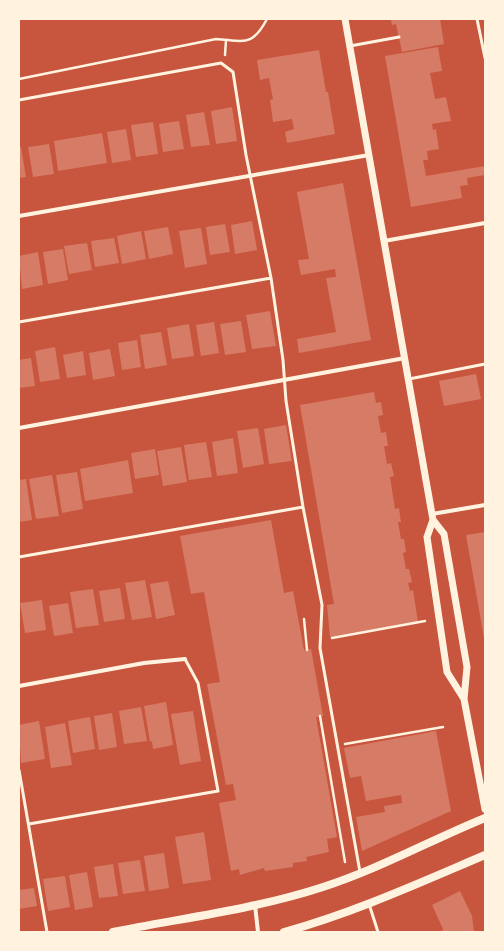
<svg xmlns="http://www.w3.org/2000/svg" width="504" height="951" font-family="Literata,serif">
<rect width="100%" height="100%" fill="#c8553d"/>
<!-- building -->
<path fill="#d67c66" d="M391,19H440L444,44L402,52L396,24L392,25Z
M438,47L442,71L430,73L435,99L446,97L451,121L432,124L433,130L436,129L439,149L427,151L428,160H423L426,176L485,166V175L467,178L468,185L460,186L462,198L411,207L385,56Z
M319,50L326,92H328L335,134L287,143L285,132L294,129L292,119L273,122L270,100L273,99L269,78L260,80L257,60Z
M232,107L237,141L216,144L211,111Z
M204,112L210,145L191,147L186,115Z
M179,121L184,149L163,152L159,124Z
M153,122L158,154L136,157L131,125Z
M126,129L131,160L112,163L107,132Z
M102,133L107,163L58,171L54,141Z
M49,144L54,174L33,177L28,147Z
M19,147H21L26,177L19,178Z
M343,183L371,340L299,353L297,339L336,332L326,278L336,277L335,269L301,275L298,260L309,259L297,192Z
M252,221L257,250L235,254L231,225Z
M225,224L230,252L210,255L206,227Z
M168,227L173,254L149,259L144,231Z
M201,228L207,264L185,268L179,231Z
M141,231L146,259L122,264L117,236Z
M114,238L119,263L95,267L91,241Z
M87,243L92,270L69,274L64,246Z
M63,249L68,280L48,284L43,252Z
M38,252L43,285L22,289L19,256Z
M270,311L276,346L252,349L246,315Z
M241,321L246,352L225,355L220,324Z
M214,322L219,353L201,356L196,325Z
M189,324L194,356L172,359L167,328Z
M161,332L167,365L145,369L140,335Z
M137,340L141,367L122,370L118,343Z
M55,347L60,379L40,382L35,351Z
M110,349L115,376L93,380L89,353Z
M83,351L86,375L67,378L63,355Z
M31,358L35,386L19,388V360Z
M476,374L481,399L444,406L439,381Z
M374,392L376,403L381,402L383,415L378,416L381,433L386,432L388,446H384L387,464L391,463L394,476L390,477L395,509L399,508L401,522H398L401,539H404L406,552L403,553L406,569H409L412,582L408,583L410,591L413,590L418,622L330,637L327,605L334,604L300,405Z
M286,425L292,461L269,464L264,429Z
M258,428L264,464L243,468L237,431Z
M233,438L238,473L217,476L212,442Z
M206,442L212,477L189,480L184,445Z
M181,447L187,482L163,486L157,451Z
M155,449L159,475L135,479L131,453Z
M128,460L133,493L85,501L80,469Z
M77,472L83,509L62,513L56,475Z
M52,475L59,516L36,519L29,479Z
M26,479L32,520L19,522V480Z
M271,520L284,593L293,591L304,650L311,649L323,716L316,717L337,837L327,839L329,852L306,857L307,861L293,863V867L265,871L264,868L240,875L239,869L231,871L219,803L236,800L233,784L226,785L207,684L220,682L204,592L191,594L180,536Z
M485,532V638H484L466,535Z
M145,580L152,617L132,620L125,583Z
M168,581L175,615L156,619L150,584Z
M120,588L125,619L104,622L99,591Z
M93,589L99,625L76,628L70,592Z
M42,600L46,630L25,633L20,603Z
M68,603L73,633L54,636L49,606Z
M166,702L173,745L153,749L152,741L150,742L144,706Z
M141,707L147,741L124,744L119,711Z
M193,711L201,761L180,765L171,714Z
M112,713L117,747L99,750L94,716Z
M90,717L95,749L73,753L68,721Z
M39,721L45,759L21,763L19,725Z
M65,723L72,765L51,768L45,727Z
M436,731L451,811L362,851L356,817L385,812L384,806L402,803L401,795L366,801L361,776L350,778L344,748Z
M204,832L211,880L183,884L175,837Z
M164,853L169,888L149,891L144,856Z
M140,860L145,891L123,894L118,863Z
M113,864L118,896L99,898L94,867Z
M87,872L93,907L75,910L69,875Z
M65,876L70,907L48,911L43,879Z
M34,888L37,906L19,909V890Z
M460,891L472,916L474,932H441L443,929L432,905Z"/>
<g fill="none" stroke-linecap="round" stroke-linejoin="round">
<!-- path -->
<path stroke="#fff3e0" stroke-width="2.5" d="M225,55L226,40
M19,79L216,39C245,41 252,47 267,19
M304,619L307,650
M332,638L425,621
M320,716L345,862
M345,744L443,727"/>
<!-- service -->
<path stroke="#fff3e0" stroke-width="3" d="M477,19L485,58
M350,46L399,37
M19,100L221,63L233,72L246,155L271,278L283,360L286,401L303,507L322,605L320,648L360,872
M19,322L271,278
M409,379L485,364
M19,557L303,507
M19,770L47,932
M29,824L218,791L198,683L185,659
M369,904L378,932"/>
<!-- minor -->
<path stroke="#fff3e0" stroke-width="4" d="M19,216L369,155
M384,241L485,223
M19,428L405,358
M432,514L485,505
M19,686L144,663L185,659
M255,905L258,932"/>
<!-- tertiary -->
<path stroke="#fff3e0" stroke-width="7" d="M345,19L427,486L433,520L427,537L447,672L464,699
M433,520L444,534L467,667L464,699L485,809"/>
<!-- secondary -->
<path stroke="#fff3e0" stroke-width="8" d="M113,932C183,918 256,909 323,887C379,869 431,840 485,818
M284,932C353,913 419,883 485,855"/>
</g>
<!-- border -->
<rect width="504" height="951" fill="none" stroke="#fff3e0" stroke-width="40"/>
</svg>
